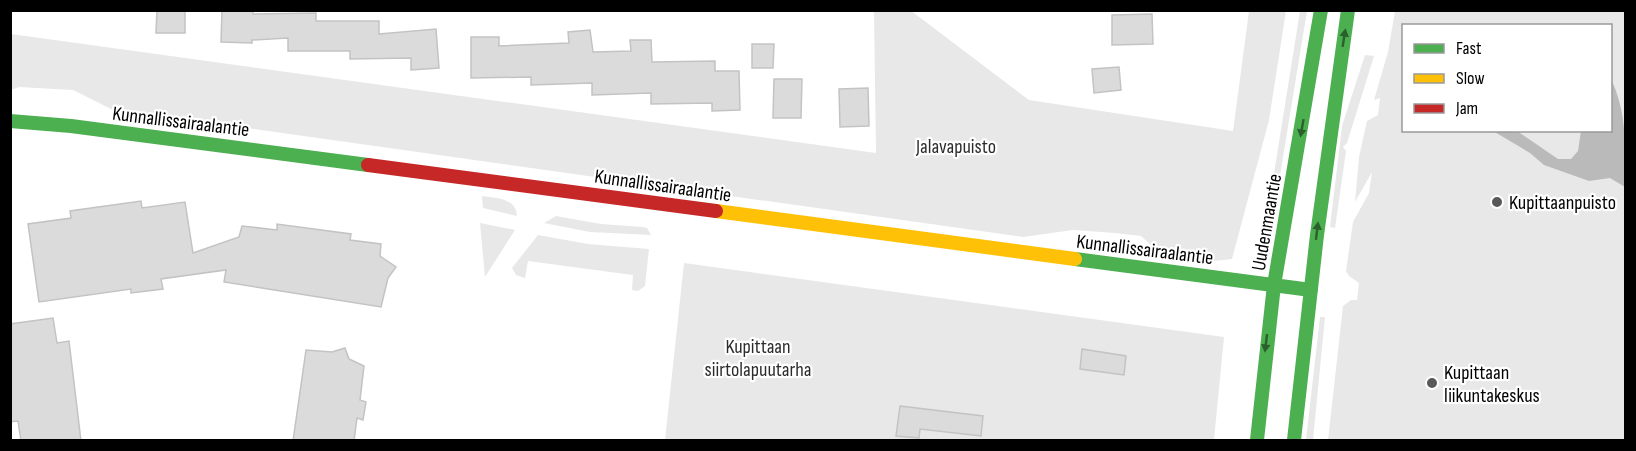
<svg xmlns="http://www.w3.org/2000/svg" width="1636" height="451" font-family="'Sofia Sans Condensed',sans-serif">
<rect width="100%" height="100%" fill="#fff"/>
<!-- green -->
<path fill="#e8e8e8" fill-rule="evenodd" d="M910,10L1029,100L1233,131L1249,11H1286L1269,120L1232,259L1204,262L1165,248L1152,246L1141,236L1115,233L1073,230L1023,237L111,109L73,90L19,87L11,90V34L876,153L874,11Z
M1300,11H1307L1274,212L1268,211Z
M1395,11H1625V440H1328L1343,306L1351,300H1357L1359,283L1349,276L1346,271L1353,222L1369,193L1372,172L1355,202L1359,157L1367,121L1378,115L1380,98L1374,100L1388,52ZM1404,26H1610V130H1404Z
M1365,55L1374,56L1347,143L1343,147L1346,151L1335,228L1330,227L1342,126Z
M482,196C496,198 516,198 517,216L483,208Z
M556,216L601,224L643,227L647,228L651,235L590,232L544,223Z
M480,223L515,230L485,277Z
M538,235L588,244L649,249L645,286L638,291L632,290L633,275L528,261L525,278L516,275L512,268Z
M684,263L1224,337L1214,440H665Z
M1320,317H1325L1313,440H1306Z"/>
<!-- water -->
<path fill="#bababa" d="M1611,79C1627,112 1626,151 1625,187L1610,178L1589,181L1544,165L1530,153L1493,131H1517L1558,159H1571L1578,151L1581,131L1610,130Z"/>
<!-- building -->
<path fill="#dbdbdb" stroke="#c3c3c3" stroke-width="1.5" d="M157,10H185V33H156Z
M222,10H253V14L316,13V21H379V34L436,29L439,68L411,70V58L350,59V51H288V38L252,40V43L221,42Z
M1152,14L1153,44L1112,45V15Z
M590,30L593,52L631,51L630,40H651L652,62L715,61V71H739L740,110L712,111V103L651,104V93L592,95V83L531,85V77L471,78V37H499V46L569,43L568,32Z
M752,44H774L773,68H752Z
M1119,67L1121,90L1094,93L1092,69Z
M774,79H802L801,118H773Z
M868,88L869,126L840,127L839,89Z
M141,201L142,208L185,202L193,253L239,237L242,226L277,230V224L351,234L350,240L381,244L380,256L396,267L388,278L381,307L224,282L226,270L161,279L163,289L131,293V289L39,302L28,224L71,218L70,211Z
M53,318L57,343L69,341L81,441H21L18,421L10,422V324Z
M345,348L349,359L364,366L360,400L366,402L363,420L357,418L354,441H293L306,350L332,352Z
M1082,349L1126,356L1124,375L1080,369Z
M900,406L983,416L981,436L920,429L919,438L896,436Z"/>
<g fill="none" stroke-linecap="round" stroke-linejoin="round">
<!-- fast -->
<path stroke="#4caf50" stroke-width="14" d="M10,121L71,126L368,165
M1075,259L1311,290
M1257,440L1274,285L1321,10
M1294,440L1317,235L1348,10"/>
<!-- slow -->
<path stroke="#ffc107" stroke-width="14" d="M716,211L1075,259"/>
<!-- jam -->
<path stroke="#c62828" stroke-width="14" d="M368,165L716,211"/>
</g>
<!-- one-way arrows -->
<defs><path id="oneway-solid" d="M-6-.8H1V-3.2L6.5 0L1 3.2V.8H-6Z" transform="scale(1.5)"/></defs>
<g fill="#2a602c">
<use href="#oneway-solid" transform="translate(1344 38) rotate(-81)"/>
<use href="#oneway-solid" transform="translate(1302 128) rotate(100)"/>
<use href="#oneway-solid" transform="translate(1317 231) rotate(-83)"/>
<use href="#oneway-solid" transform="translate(1266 343) rotate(97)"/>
</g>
<!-- markers -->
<g fill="#595959" stroke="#fff" stroke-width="2">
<circle cx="1497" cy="202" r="6"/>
<circle cx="1432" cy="383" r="6"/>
</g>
<g text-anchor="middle" stroke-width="4.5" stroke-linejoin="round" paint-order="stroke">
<!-- street labels -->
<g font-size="20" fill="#000" stroke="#fff">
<text transform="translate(181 121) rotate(7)" y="7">Kunnallissairaalantie</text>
<text transform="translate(663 185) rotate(8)" y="7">Kunnallissairaalantie</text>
<text transform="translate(1266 222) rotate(-80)" y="7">Uudenmaantie</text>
<text transform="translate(1145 249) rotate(7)" y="7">Kunnallissairaalantie</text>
</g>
<!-- park labels -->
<g font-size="20" fill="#2c2c2c" stroke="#fff">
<text x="956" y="153">Jalavapuisto</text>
<text x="758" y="353">Kupittaan<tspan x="758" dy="23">siirtolapuutarha</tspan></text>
</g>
<!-- poi labels -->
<g font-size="20" fill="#000" stroke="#fff" text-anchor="start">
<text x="1509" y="209">Kupittaanpuisto</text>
<text x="1444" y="379">Kupittaan<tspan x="1444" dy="23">liikuntakeskus</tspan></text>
</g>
</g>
<!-- border -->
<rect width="1636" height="451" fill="none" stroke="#000000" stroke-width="24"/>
<!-- legend -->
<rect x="1402" y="24" width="210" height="108" fill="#ffffff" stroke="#999999" stroke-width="1.5"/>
<rect x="1414" y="44" width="30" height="9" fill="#4caf50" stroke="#999999" stroke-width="1.5"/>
<text x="1456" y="54" font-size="18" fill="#000000">Fast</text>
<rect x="1414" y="74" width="30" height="9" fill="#ffc107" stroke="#999999" stroke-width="1.5"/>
<text x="1456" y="84" font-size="18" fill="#000000">Slow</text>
<rect x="1414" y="104" width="30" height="9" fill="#c62828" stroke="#999999" stroke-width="1.5"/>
<text x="1456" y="114" font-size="18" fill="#000000">Jam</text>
</svg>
